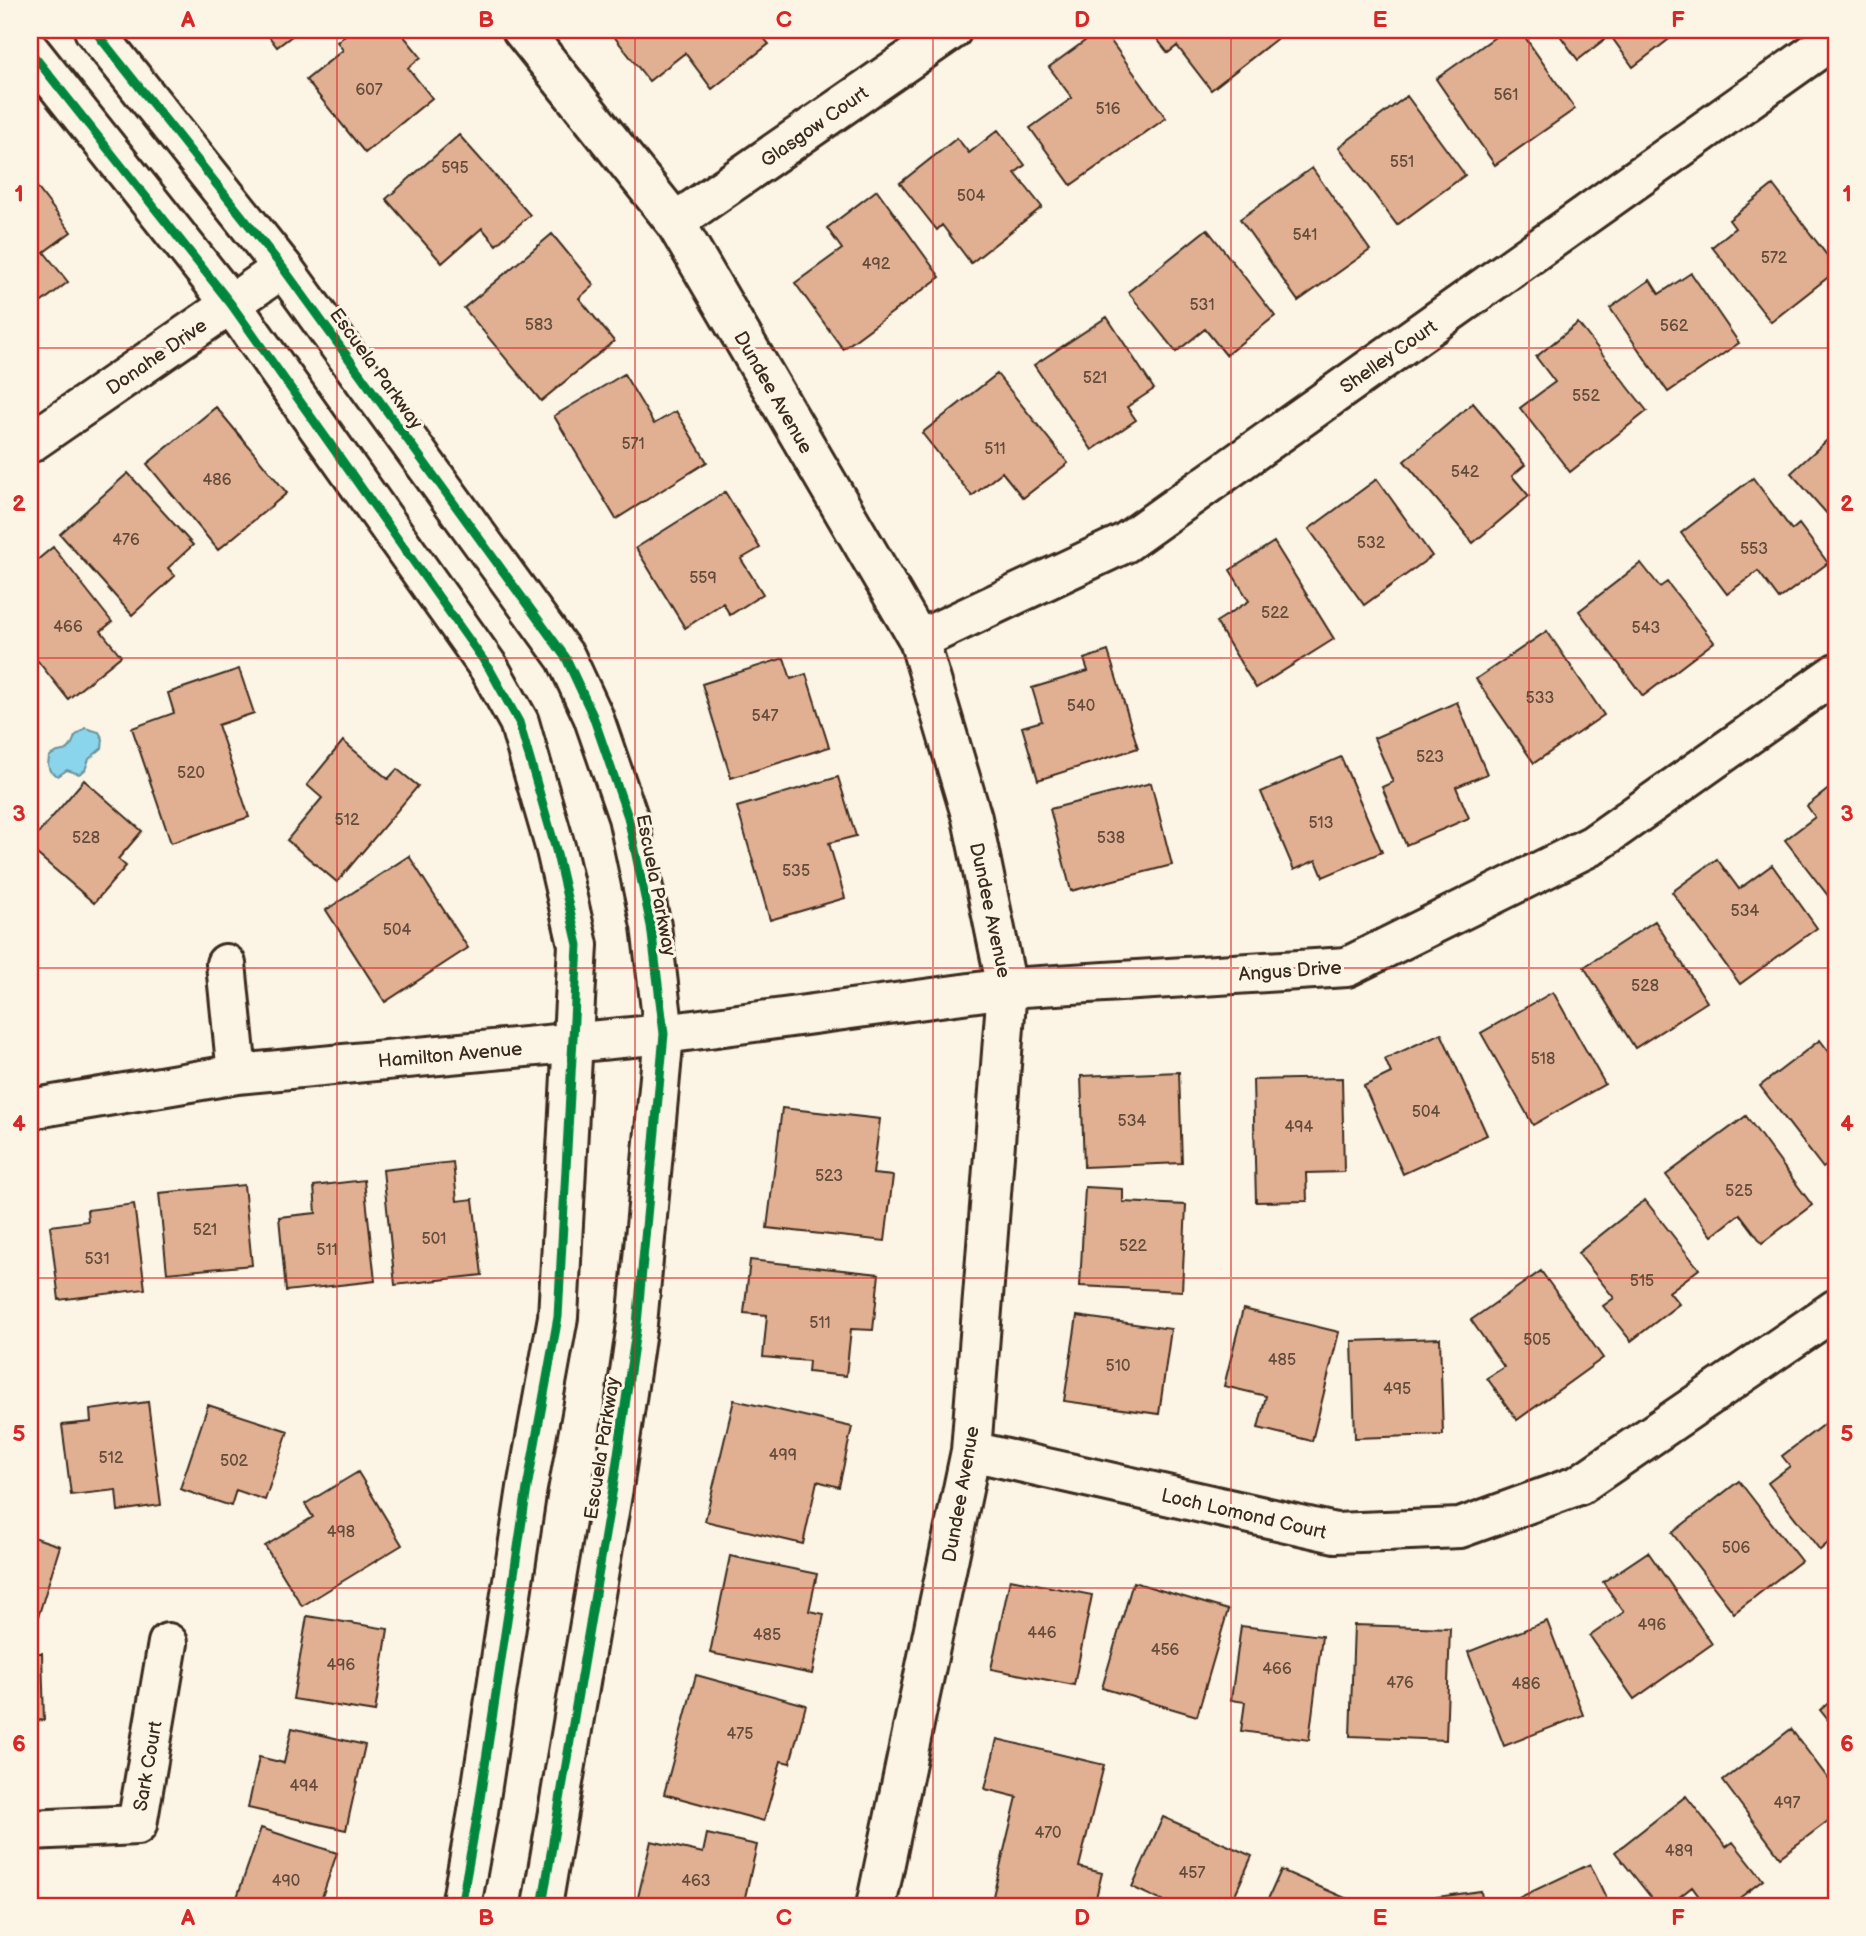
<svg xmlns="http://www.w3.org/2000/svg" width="1866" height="1936" font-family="'Balsamiq Sans',sans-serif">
<rect width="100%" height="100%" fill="#fcf5e5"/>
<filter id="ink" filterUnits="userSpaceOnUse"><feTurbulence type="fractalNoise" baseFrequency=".0143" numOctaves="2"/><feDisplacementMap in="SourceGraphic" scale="14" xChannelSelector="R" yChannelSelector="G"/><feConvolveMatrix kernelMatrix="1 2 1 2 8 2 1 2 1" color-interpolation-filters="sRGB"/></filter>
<g filter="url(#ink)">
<!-- water -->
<path fill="#8ad5eb" stroke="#6a9199" stroke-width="2" d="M85,728L99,732L103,739L102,748L89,759L85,770L79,774L67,770L58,776L50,771L48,765L49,757C62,745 67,760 75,736Z"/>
<!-- building -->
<path fill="#e1b093" stroke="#3b2a1e" stroke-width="2" d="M264,30H300L277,47Z
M351,30H399L421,57L408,68L432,98L365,153L306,80L343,50L337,42Z
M609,30H757L769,44L712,89L685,53L649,81Z
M1100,30H1103L1166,118L1071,185L1030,128L1072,98L1049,67Z
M1150,30H1281L1284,33L1211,90L1177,46L1168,53Z
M1505,30H1520L1575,109L1495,165L1436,79Z
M1556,30H1681L1633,67L1610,35L1578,60Z
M1407,96L1465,175L1397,225L1339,147Z
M998,130L1025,165L1015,173L1042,207L971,263L942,225L937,230L900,183L957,138L969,153Z
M459,135L530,215L496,245L482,228L442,263L386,199Z
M1312,168L1370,250L1298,301L1240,219Z
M30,178L71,232L44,252L68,282L30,311Z
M1773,185L1836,267V271L1771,322L1712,247L1735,228L1729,220Z
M877,190L940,277L843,349L795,283L842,249L827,228Z
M1207,229L1275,316L1226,355L1205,329L1176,352L1128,292Z
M552,234L594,285L579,298L614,341L541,401L464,308Z
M1691,273L1739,343L1668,392L1610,308L1650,280L1659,294Z
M1107,317L1154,389L1127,407L1136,420L1092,450L1034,365Z
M1578,323L1647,411L1570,472L1520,408L1555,382L1536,357Z
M624,374L654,424L676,411L707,462L616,519L554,416Z
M997,374L1068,463L1023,498L1002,472L972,496L922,433Z
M1473,403L1525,465L1512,476L1529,496L1473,543L1404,461Z
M216,407L287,493L218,550L147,464Z
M1836,432V524L1791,473Z
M128,473L193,545L168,568L175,576L132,615L60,534Z
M1753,478L1792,530L1799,524L1828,563L1779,599L1758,571L1727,594L1681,533Z
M1377,479L1432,556L1364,605L1309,529Z
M725,492L760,548L741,559L763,594L730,615L723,603L685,628L636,548Z
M1274,542L1334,639L1256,688L1216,622L1249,601L1230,570Z
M53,547L112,622L101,631L121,656L68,699L30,651V566Z
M1641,563L1660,587L1667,582L1714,642L1643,696L1579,611Z
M1547,631L1604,715L1534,763L1476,679Z
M1108,651L1138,748L1038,780L1022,727L1042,721L1032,688L1088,671L1084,659Z
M784,658L791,679L806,674L829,747L731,778L702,684Z
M239,669L254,713L218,725L249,817L171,843L132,728L174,713L168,693Z
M1457,702L1487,774L1456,787L1469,818L1406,845L1382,787L1393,782L1374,738Z
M343,741L388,779L397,769L418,786L337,882L287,840L322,798L307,785Z
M1341,757L1382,852L1323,877L1316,860L1294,870L1261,792Z
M838,777L856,836L829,843L845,898L770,920L737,807Z
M84,780L142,831L118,859L126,866L94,903L30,848V843Z
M1151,783L1172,865L1071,891L1050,809Z
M1836,783V906L1785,840L1815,817L1807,806Z
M409,856L468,948L385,1002L326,910Z
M1717,859L1739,889L1772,865L1817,928L1740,984L1672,892Z
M1655,921L1707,1002L1635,1048L1584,967Z
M1553,992L1605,1084L1533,1125L1481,1033Z
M1441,1033L1487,1135L1403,1174L1364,1086L1391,1073L1385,1059Z
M1820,1040L1836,1061V1159L1823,1168L1760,1086Z
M1179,1072L1182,1163L1084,1167L1081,1076Z
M1342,1078L1344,1172L1306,1173L1307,1201L1256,1202L1253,1080Z
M782,1108L880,1119L873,1174L893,1176L885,1241L767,1228Z
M1746,1116L1812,1205L1762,1243L1740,1214L1712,1236L1666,1175Z
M453,1162L457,1201L473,1199L482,1275L395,1285L383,1170Z
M364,1180L375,1281L286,1291L279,1217L316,1213L314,1186Z
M244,1185L252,1265L167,1273L159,1193Z
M1085,1187L1123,1189V1202L1186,1205L1182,1291L1080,1286Z
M1645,1200L1699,1269L1669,1292L1679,1304L1631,1341L1603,1306L1614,1298L1578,1253Z
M134,1204L145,1289L59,1300L50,1226L88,1221L87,1210Z
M750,1260L879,1274L873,1330L851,1329L846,1376L808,1372L809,1361L763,1357L767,1315L744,1313Z
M1541,1271L1603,1358L1517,1420L1487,1378L1504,1367L1471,1320Z
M1243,1309L1339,1332L1312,1441L1258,1428L1266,1396L1224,1386Z
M1077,1316L1171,1329L1159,1414L1064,1401Z
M1440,1338L1443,1435L1355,1438L1352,1341Z
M734,1400L852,1427L839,1487L817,1481L803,1544L705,1521Z
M148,1402L161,1505L118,1511L116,1490L71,1495L62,1425L91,1422L90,1410Z
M208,1405L288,1431L265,1500L236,1490L231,1506L180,1489Z
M1828,1421L1836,1431V1536L1820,1550L1768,1483L1790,1466L1782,1456Z
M358,1472L402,1545L302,1606L265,1546L313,1517L305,1504Z
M1739,1481L1801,1561L1734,1613L1672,1533Z
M30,1536L60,1546L35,1627L30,1625Z
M1648,1552L1712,1644L1634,1699L1590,1636L1624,1612L1603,1582Z
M730,1556L817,1574L809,1611L824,1614L812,1674L710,1653Z
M1010,1579L1092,1595L1074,1685L991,1669Z
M1133,1582L1228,1610L1197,1716L1102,1688Z
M307,1616L388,1629L375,1712L293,1699Z
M1547,1621L1583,1715L1504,1746L1468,1652Z
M1354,1625L1450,1628L1446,1740L1350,1736Z
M1241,1626L1322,1636L1309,1740L1241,1731L1245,1702L1231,1700Z
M30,1653H42L44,1720L30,1721Z
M696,1675L806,1705L790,1763L781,1761L764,1821L664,1794Z
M1836,1697V1730L1820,1710Z
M292,1728L365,1745L346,1830L248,1808L259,1757L284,1763Z
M1791,1729L1836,1789V1815L1780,1857L1723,1781Z
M997,1739L1104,1765L1079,1867L1102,1873L1094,1906H1036L993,1896L1017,1797L985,1789Z
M1686,1796L1726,1847L1733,1842L1763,1880L1729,1906H1706L1692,1887L1668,1906H1658L1615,1852Z
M1163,1817L1252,1856L1230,1906H1173L1132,1887Z
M261,1828L337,1853L319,1906H234Z
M707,1834L757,1845L743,1906H636L651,1841L703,1853Z
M1590,1864L1610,1906H1512L1510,1902Z
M1281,1870L1359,1904L1358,1906H1265Z
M1481,1891L1483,1906H1402L1401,1902Z"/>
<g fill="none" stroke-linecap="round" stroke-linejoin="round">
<defs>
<path id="minor" d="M522,30L675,222L919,640L972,818L1007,988L971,1451L876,1906
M675,222L952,30
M30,443L283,268
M919,640L1125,543L1836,37
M226,964L237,1074
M30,1109L237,1074L664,1034L1007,988L1347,967L1593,845L1836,673
M971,1451L1335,1533L1460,1528L1579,1485L1836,1309
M30,1830L137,1825L168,1643"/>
<path id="tertiary" d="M94,30L283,268L566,658L593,716L628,817L651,926L664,1034L637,1324L613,1488L542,1906
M30,51L231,304L489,668L519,722L556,850L578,945L558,1317L527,1488L478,1812L461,1906"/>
</defs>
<!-- minor casing -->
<use href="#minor" stroke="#3b2a1e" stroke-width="44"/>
<!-- tertiary casing -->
<use href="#tertiary" stroke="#3b2a1e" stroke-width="44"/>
<!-- minor -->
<use href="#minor" stroke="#fcf5e5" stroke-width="38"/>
<!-- tertiary -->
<use href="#tertiary" stroke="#fcf5e5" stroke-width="38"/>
<defs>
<path id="cycleway" d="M94,30L283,268L566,658L593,716L628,817L651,926L664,1034L637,1324L613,1488L542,1906
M30,51L231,304L489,668L519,722L556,850L578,945L558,1317L527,1488L478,1812L461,1906"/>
</defs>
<!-- cycleway casing -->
<use href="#cycleway" stroke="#fcf5e5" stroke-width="13"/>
<!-- cycleway -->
<use href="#cycleway" stroke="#00873e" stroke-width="9"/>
</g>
</g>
<!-- grid -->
<path fill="none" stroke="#d62828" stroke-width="2" stroke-opacity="0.55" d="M337,30V1906M635,30V1906M933,30V1906M1231,30V1906M1529,30V1906M30,348H1836M30,658H1836M30,968H1836M30,1278H1836M30,1588H1836"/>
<g text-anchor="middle" stroke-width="6" stroke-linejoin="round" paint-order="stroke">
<!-- number labels -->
<g font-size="16" fill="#644c3b">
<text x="369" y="95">607</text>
<text x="1506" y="100">561</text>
<text x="1108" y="114">516</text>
<text x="1402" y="167">551</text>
<text x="455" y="173">595</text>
<text x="971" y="201">504</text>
<text x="1305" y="240">541</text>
<text x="1774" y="263">572</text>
<text x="876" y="269">492</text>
<text x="1202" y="310">531</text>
<text x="539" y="330">583</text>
<text x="1674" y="331">562</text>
<text x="1095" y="383">521</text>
<text x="1586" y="401">552</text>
<text x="633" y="449">571</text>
<text x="995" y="454">511</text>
<text x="1465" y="477">542</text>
<text x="217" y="485">486</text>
<text x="126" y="545">476</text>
<text x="1371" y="548">532</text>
<text x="1754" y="554">553</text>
<text x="703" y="583">559</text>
<text x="1275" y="618">522</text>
<text x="68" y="632">466</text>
<text x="1646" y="633">543</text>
<text x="1540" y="703">533</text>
<text x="1081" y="711">540</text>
<text x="765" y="721">547</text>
<text x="1430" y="762">523</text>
<text x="191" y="778">520</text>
<text x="347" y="825">512</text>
<text x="1321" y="828">513</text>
<text x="86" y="843">528</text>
<text x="1111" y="843">538</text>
<text x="796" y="876">535</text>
<text x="1745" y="916">534</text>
<text x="397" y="935">504</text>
<text x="1645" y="991">528</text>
<text x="1543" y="1064">518</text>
<text x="1426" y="1117">504</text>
<text x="1132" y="1126">534</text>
<text x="1299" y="1132">494</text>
<text x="829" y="1181">523</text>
<text x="1739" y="1196">525</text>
<text x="205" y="1235">521</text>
<text x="434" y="1244">501</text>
<text x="1133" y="1251">522</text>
<text x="327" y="1255">511</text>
<text x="97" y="1264">531</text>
<text x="1642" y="1286">515</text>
<text x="820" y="1328">511</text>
<text x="1537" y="1345">505</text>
<text x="1282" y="1365">485</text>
<text x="1118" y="1371">510</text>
<text x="1397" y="1394">495</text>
<text x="783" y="1460">499</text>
<text x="111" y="1463">512</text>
<text x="234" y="1466">502</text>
<text x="341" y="1537">498</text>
<text x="1736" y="1553">506</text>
<text x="1652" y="1630">496</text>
<text x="1042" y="1638">446</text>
<text x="767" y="1640">485</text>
<text x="1165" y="1655">456</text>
<text x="341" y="1670">496</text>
<text x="1277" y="1674">466</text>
<text x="1400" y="1688">476</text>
<text x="1526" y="1689">486</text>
<text x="740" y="1739">475</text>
<text x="304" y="1791">494</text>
<text x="1787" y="1808">497</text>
<text x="1048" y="1838">470</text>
<text x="1679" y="1856">489</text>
<text x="1192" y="1878">457</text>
<text x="286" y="1886">490</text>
<text x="696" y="1886">463</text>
</g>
<!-- street labels -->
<g font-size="19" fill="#3b2a1e" stroke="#fcf5e5">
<text transform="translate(814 126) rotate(-35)" y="7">Glasgow Court</text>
<text transform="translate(156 356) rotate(-35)" y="7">Donahe Drive</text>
<text transform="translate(1388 356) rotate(-35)" y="7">Shelley Court</text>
<text transform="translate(377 368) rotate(54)" y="7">Escuela Parkway</text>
<text transform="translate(774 392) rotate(60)" y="7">Dundee Avenue</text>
<text transform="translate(657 885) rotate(79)" y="7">Escuela Parkway</text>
<text transform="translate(991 910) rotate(78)" y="7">Dundee Avenue</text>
<text transform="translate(1290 970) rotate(-4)" y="7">Angus Drive</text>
<text transform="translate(450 1054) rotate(-5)" y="7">Hamilton Avenue</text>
<text transform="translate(601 1448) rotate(-81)" y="7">Escuela Parkway</text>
<text transform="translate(960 1494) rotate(-80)" y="7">Dundee Avenue</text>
<text transform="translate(1244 1513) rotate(13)" y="7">Loch Lomond Court</text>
<text transform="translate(147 1766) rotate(-80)" y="7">Sark Court</text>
</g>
</g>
<!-- margin -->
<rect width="1866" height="1936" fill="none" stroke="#fcf5e5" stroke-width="77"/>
<rect x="38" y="38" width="1790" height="1860" fill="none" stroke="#d62828" stroke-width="2.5"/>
<g font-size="23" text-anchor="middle" font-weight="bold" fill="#d62828">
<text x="188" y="27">A</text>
<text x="486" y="27">B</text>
<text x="784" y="27">C</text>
<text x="1082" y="27">D</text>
<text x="1380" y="27">E</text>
<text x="1678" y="27">F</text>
<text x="19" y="201">1</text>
<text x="1847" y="201">1</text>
<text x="19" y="511">2</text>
<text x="1847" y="511">2</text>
<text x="19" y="821">3</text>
<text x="1847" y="821">3</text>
<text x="19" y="1131">4</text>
<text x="1847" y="1131">4</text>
<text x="19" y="1441">5</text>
<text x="1847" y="1441">5</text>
<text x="19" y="1751">6</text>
<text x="1847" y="1751">6</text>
<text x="188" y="1925">A</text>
<text x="486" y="1925">B</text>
<text x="784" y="1925">C</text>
<text x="1082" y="1925">D</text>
<text x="1380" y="1925">E</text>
<text x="1678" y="1925">F</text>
</g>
</svg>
